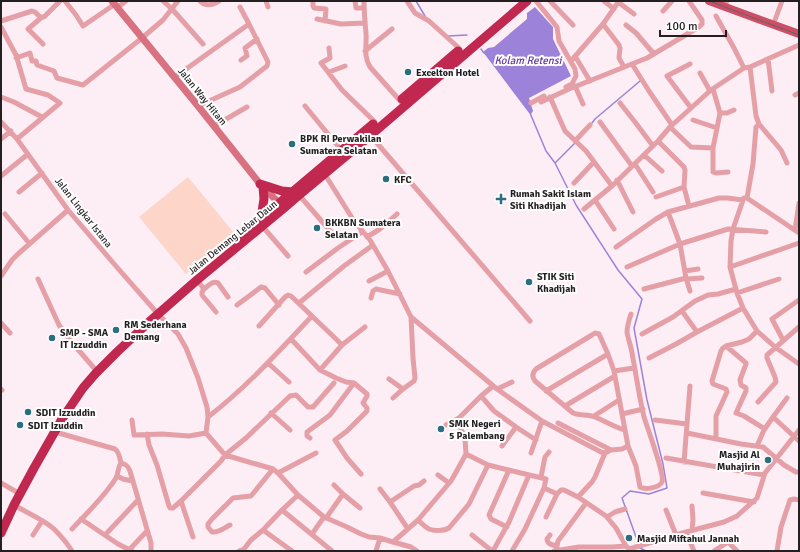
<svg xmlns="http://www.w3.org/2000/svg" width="800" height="552" font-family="Signika,sans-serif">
<rect width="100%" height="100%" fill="#fdeef6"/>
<!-- green -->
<path fill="#fed6c9" d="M188,177L235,234L186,274L139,217Z"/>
<!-- water -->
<path fill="#9c83d9" d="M535,7L553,27V39L571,76L529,98L533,111L531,114L529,113L483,52L488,48L494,47L527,19V13Z"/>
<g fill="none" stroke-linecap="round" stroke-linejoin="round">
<!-- stream -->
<path stroke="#9c83d9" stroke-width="1.5" d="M416,1L425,16
M448,36L467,35
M481,49L484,53
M530,113L546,151L555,163L576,205L618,270L642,299L634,328L647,400L663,464L667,488L649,494L630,491L622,498L640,548L646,551
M592,123L595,119L640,81
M555,163L575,143"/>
<!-- street -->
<path stroke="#e59fa6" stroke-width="5" d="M65,1L76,15L83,26L115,4
M163,1L172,9L203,44
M200,1C206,7 212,5 219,1
M266,1L268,7
M313,1V6L314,8L326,9L325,21
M355,1L356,8H364
M364,1C364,12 365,22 366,33C367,46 363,55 370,67L402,103
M407,1L415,13L429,21L460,49
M536,1L557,27L559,41L575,69L576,76L572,84L566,87
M550,1L573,25
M604,1L614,9
M618,2L634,14
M726,3L727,1
M118,7L126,1
M240,7L249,24
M663,11L672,1
M716,16L734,48L744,68
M42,17L28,29L43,44
M317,19L341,24L365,23
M775,20L782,1
M1,21L32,11L35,12L40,17H44L60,1
M603,24L619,45L620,48L619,58L624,67
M626,25L636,33L654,54
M1,27L16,55L26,89L48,95L60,103L17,139
M329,48L330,58L321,63L342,90L375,122
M365,51L392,29
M575,56L590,81
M16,58L30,53L32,61H36L37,65L54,71L57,78L83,85L142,38L163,20L178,1
M768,59L772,91
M241,60L247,56L245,48L257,39
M571,61L603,24L619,1
M632,64L649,91L672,125
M690,64L667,76L691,108
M750,67L756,116L759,124L781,150L787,163
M329,72L345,66
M700,73L710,91
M175,77L249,24L268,62L267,66L240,87L198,106
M575,86L583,104
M713,89L720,113L713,148V172L716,173L728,172
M795,95L799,93
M1,97L14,102L42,117
M550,97L565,131L586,151L612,186
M541,102L569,89L647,58L699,27L702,24V20L689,1
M531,103L544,96
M620,103L635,122L653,146
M305,106L342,151
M720,113H727L734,110
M693,120L717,128
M1,122L17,139L68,210L115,265L158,314L178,334L186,348L198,378L207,407L208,417L206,433L225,455L273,469L278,473L298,495L324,517L347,527L361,534L369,537L380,538L393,542L411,547L417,551
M600,122L632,166
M214,126L247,107
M670,127L691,147L713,148
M370,135L530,321
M1,139L11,131
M575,141L590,125
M658,141L684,167L685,170L684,187L689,206
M644,155L662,171
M635,164L653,192
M324,173L354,221L370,240L388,271L411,317L497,389L542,421L601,452L605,453L611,450L622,449L628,446
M1,176L28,154
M617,180L633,212
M574,183L594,162
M19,192L42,173
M299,195L332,233
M656,197L684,187
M747,198L753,164L756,127L759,124
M595,200L614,229
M584,209L612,186L658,141L670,127L711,90L744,68L750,67L799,45
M5,214L29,243
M263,227L288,256
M795,230L799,203
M799,233L747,198H744L743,200L733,229L731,241L730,267L737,293L743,308L757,331L775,347L799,364
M367,237L380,229L397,214
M616,247L656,219L668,212L719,198H727L743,200
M627,267L680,244L728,229L766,232
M730,267L799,243
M685,271L698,269
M306,272L338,248L362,232
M1,276L12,260L18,254L68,210
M686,278L690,291
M38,279L59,325L69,339L94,368
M687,279L702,278
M197,280L204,289L202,292V295L216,312
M369,281L388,271
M204,289C208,286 213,280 218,283L228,297
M644,289L686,278L680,244L668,212
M737,293L779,279
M371,298L373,291L376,289L400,294
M299,303L344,266L373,245
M237,305L261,287L265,288L279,305
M682,311L697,332
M1,323L10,333
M259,326L285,297L288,295L291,296L336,339L342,345L320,370
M642,334L673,317L695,301L708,295L718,294L736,289
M291,339L320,370L336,378L346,382L354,383L367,394V396L363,403L367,408V411L347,431L335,440L347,458L361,474
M783,340L772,319L799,300
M342,345L365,327
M726,346L746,363V364L740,380L741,385L746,388V391L736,413L744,416L765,429
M649,358L676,344L697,332L743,308
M268,363L289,382
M614,371L634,368
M389,379L403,389
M1,389L2,390
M497,389L512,382
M546,391L608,354
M481,396L494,411L516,427L536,440
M393,398L403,389L414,381L415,378L413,358L411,317
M758,402L776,382L775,377L767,358V355L799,327
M565,406L615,376
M271,413L290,430
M622,414L643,409
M594,416L619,400
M208,417C247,387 279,351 312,316
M773,417L787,398
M132,420L134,435L162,434L189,436L206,433
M655,420L687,424
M558,423L611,450
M446,425L459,418
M625,430C614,427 605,421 595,417C588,414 580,416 573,413L535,381C532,377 532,373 536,369L592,335L595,333L599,334L608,354L614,371L628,446L636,466L640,487C645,490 659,488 662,482C665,475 647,427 644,417C639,396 636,374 632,353C631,346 628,339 627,332C627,326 629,320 631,314
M55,432L115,449C119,452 120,458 121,463C126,464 128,466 130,471L151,543V551
M687,433L741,444L763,447L784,465L796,472H799
M147,434L149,445L157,465L169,506L170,508H173L181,501L221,461L225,455L246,438L290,396L296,395L308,407H313L334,383
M310,438L307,436V432L330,415L354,383
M716,439V416L727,392L726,389L713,384L712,381L721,351L723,348L726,346L742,342L749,339L757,331
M502,446L516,427
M757,446L764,430L773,417L799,441
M531,453L542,421
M466,454L488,465L546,479L544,488L525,529L512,551
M666,458L764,475
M684,462L690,386
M278,473L316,453
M438,475L449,483
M117,476L123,479L132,481
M541,477L545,457L549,452
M1,483L20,494
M334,485L343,494
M544,488L557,494L561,490H564L578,497L606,516L616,528L626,546L631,551
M380,489L390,502
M703,493L754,502
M578,497L592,482L595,477L605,453
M181,501L193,537
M14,505C27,513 43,519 54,529C61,536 67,543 72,551
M692,506L693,520L692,530
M282,510L332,551
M666,510L676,535
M546,517L557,494
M607,517L615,512L625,509
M326,518L343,494L360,508
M81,519L118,544L132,551
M418,520C421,523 425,527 429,529C434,531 444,531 449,528L469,504L488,465
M230,525C224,528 219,533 212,532L208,527V524L212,519L233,498L251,496L273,469
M507,527L491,519L489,515L509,470
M72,529C86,514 105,496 116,478C119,473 117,468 121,463
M408,529L390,502L414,486L419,485L424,481
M263,530L292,551
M686,532L694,551
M312,534L324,517
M33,535L42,521
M105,535L138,500
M472,535L492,551
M550,535L547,539C547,544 552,545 557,546
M393,542L418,520L451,481L455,474L466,454L465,439L458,421L459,418L481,396L493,386
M629,549L686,532L724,522L737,516L757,498L765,473L799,430
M129,550L147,531
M239,551L244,549L251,540L263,530L282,510L298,495
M376,551L380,538
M493,551L509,522L529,475
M554,551L579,547H612L626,546
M556,551L558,541L586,503
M714,551L728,542L737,551
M777,551L781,527L790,500L794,499L799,500"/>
<!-- secondary -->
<path stroke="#d87281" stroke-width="7" d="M112,1L198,106L260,184L282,206"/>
<!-- primary -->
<path stroke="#cc4f66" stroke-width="8" d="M709,1L799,34"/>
<!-- highway -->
<path stroke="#c0284f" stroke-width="9" d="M402,99L458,51
M260,184L282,191L293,192
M261,218L264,199L263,187
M239,237L373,124
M1,533L14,505L34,468L62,419L83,388L96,373L117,352L149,322L197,280L284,208L299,195L358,146L527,1"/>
<!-- tram -->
<path stroke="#686064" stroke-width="1" d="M709,1L799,35"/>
</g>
<!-- markers -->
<g fill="#2c6e81" stroke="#fff" stroke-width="1.5">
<circle cx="408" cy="72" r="4"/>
<circle cx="292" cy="144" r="4"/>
<circle cx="386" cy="179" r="4"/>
<path d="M499 193h4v4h4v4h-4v4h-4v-4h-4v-4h4z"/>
<circle cx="317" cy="228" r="4"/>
<circle cx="529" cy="282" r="4"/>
<circle cx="116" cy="330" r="4"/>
<circle cx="52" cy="338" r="4"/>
<circle cx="28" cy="412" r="4"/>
<circle cx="20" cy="425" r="4"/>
<circle cx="441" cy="429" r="4"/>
<circle cx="768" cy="460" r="4"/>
<circle cx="629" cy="538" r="4"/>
</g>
<g text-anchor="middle" stroke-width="4" stroke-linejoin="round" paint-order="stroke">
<!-- poi labels -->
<g font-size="10" font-weight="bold" fill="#241f21" stroke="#fff" text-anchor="start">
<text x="416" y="76">Excelton Hotel</text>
<text x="300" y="142">BPK RI Perwakilan<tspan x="300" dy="12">Sumatera Selatan</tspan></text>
<text x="394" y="183">KFC</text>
<text x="510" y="197">Rumah Sakit Islam<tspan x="510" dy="12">Siti Khadijah</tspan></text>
<text x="325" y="226">BKKBN Sumatera<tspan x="325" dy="12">Selatan</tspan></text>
<text x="537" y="280">STIK Siti<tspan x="537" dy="12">Khadijah</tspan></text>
<text x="124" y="328">RM Sederhana<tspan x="124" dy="12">Demang</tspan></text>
<text x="60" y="336">SMP - SMA<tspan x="60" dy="12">IT Izzuddin</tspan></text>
<text x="36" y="416">SDIT Izzuddin</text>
<text x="449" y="427">SMK Negeri<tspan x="449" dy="12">5 Palembang</tspan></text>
<text x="28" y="429">SDIT Izuddin</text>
<text x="760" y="458" text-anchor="end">Masjid Al<tspan x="760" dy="12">Muhajirin</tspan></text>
<text x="637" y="542">Masjid Miftahul Jannah</text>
</g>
<!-- street labels -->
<g font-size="10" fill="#241f21" stroke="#fff">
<text transform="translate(203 96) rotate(51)" y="4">Jalan Way Hitam</text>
<text transform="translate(84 212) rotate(52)" y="4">Jalan Lingkar Istana</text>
<text transform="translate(232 237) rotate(-39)" y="4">Jalan Demang Lebar Daun</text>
</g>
<!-- water labels -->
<g font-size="11" font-style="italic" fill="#603ba1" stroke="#fff">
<text x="528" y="64">Kolam Retensi</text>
</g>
</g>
<!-- border -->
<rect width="800" height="552" fill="none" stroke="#241f21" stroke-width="4"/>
<!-- scale -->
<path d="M660 30v6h66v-6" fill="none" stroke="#241f21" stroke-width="2"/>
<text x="666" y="30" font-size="12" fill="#241f21" stroke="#ffffff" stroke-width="3" paint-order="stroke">100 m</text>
</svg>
